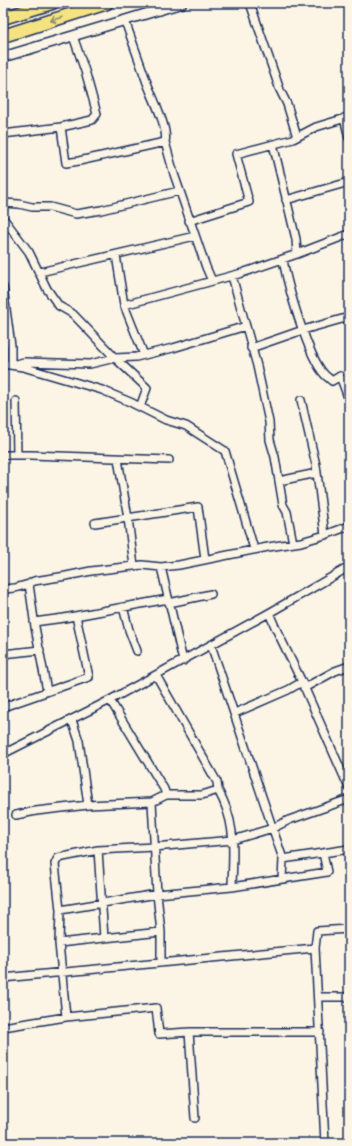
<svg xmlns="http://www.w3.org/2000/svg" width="352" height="1146" font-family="Itim,sans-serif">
<rect width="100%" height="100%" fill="#fcf5e5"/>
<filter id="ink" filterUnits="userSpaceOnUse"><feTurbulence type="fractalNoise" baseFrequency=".025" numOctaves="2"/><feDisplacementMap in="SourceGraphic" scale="8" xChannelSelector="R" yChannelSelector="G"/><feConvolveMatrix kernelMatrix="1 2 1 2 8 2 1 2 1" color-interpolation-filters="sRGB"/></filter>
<g filter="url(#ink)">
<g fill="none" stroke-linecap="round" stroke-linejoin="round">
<defs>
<path id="minor" d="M250,3L280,90L287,104L297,137
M125,21C132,41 139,60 146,80C151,95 169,128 165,142L174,174L206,267L212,281
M344,118L349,138
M61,127L66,163L79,161L165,142
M3,134L61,127L92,120L97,114L86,74L73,36
M273,144L296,239L297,254
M286,200L349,182
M3,203L19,204L32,207H50L76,214L101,210L179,191
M3,218L29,252L47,289L59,306L73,314L115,358L147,388L140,407
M189,221L249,202L236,154L293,139L316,127L349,117
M116,255L124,305L144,355
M283,259C287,284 308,358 325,375C327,377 330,379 332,381L340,376L349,400
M40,272L195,236
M232,276L257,366L269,422L270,440L275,457L283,505L287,512L293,543
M3,287L11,346V365L24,362L90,364L115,358L136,357L173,348L246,326
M124,305L242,273L297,254L349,234
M251,348L303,330L349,317
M3,364L23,367L102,390L130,402L166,420L186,426L225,451L254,549
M301,400L316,465L325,535L349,526
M16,401L17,455
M3,455H31L169,460
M118,459L128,518L134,566
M279,481L317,473
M95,523L198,507L205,559
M161,567L183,661
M29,584L35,627L47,691
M3,589L15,588L29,584L34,581L66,576L91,571L142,565L161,567L179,565L268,547L301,542L325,535
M169,603L211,594
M123,607L129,630L137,651
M269,613L277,631L302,682L349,788
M34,622L64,618L168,599
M211,645L283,859L282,879
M3,654L40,650
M156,675L217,782L218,790
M304,688L335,671L349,666
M110,700L164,789L166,795
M3,707L89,677L76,616
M235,713L288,690L302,682
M72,720L79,741L88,805
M3,754L110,700L269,613L349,567
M152,802L157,894L161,932V963
M16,815L36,811L88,805L152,802L166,795H202L218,790C237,824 233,849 232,887
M98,850L104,938L161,932
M283,859L349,849
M60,910L157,894L232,887L327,872L323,853
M59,943L104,938
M315,948L325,1143
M3,978L315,948L317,931L349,929
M318,997H349
M66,1017L59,943L60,910L55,864L58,858L98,850L154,847L233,840L273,828L289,820L349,799
M3,1027L66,1017L156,1008L159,1034L189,1032H320
M189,1032L195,1118"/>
<path id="tertiary" d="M3,57L182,3"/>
<path id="secondary" d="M3,1139V1143"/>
<path id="trunk" d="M3,18L52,3
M3,36L107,3"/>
</defs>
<!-- minor casing -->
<use href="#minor" stroke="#1b2f5e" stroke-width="10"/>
<!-- tertiary casing -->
<use href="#tertiary" stroke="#1b2f5e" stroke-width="12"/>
<!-- secondary casing -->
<use href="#secondary" stroke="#1b2f5e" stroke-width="13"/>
<!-- trunk casing -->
<use href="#trunk" stroke="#1b2f5e" stroke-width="15"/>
<!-- minor -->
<use href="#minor" stroke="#fcf5e5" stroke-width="7"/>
<!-- tertiary -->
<use href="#tertiary" stroke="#fcf5e5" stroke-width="9"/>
<!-- secondary -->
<use href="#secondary" stroke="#fcf5e5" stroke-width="10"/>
<!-- trunk -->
<use href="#trunk" stroke="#f5e382" stroke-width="12"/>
</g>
<!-- one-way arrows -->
<defs><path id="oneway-shaft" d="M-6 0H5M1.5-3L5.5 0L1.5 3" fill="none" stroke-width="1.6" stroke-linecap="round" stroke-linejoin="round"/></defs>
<use stroke="#888970" href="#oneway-shaft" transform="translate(56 19) rotate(162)"/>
</g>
<!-- margin -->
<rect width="352" height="1146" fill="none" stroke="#fcf5e5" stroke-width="16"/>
<rect x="8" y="8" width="336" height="1130" fill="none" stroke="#1b2f5e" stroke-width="1.5" filter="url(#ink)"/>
</svg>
